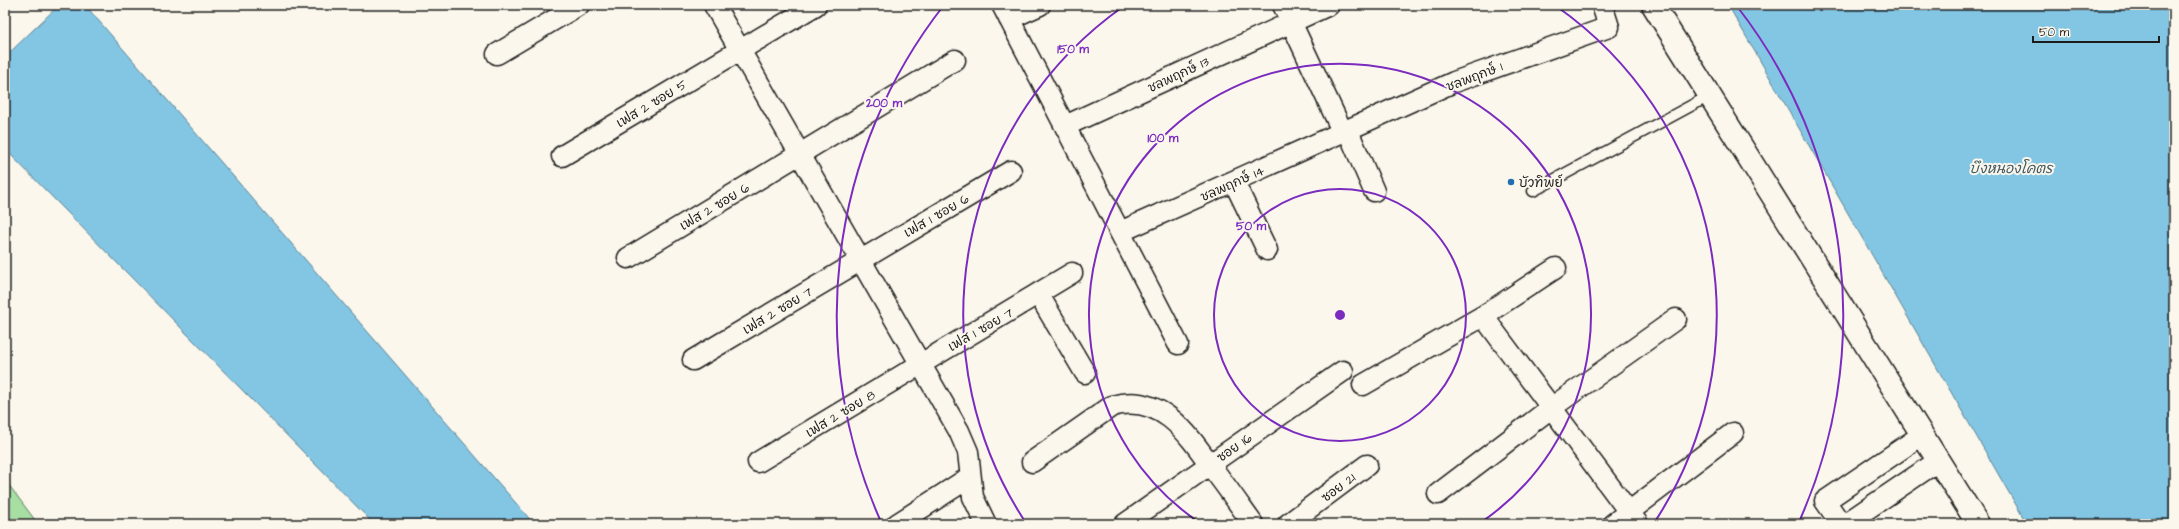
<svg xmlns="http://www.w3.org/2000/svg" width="2179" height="529" font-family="'Architects Daughter','Playpen Sans Thai',sans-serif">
<rect width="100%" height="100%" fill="#fbf7ec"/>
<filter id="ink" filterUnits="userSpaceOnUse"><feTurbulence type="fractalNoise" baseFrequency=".025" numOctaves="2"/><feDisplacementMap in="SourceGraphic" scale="8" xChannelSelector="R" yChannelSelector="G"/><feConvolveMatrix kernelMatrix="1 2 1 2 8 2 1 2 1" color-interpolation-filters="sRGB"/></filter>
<g filter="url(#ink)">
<!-- green -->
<path fill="#a7dea2" stroke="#627d5f" d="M5,480L38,524H5Z"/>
<!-- water -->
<path fill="#83c6e4" stroke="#5a8294" d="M59,5H85L534,524H374L5,149V57Z
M1728,5H2174V524H2027Z"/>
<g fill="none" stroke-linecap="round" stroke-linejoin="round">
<defs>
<path id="service" d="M1533,191L1711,95"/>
<path id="minor" d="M714,5L959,431L968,452L973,497L986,524
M1002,5L1178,344
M1283,5L1343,133
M1009,19L1040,5
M497,54L579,5
M1065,126L1329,5
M1348,131L1374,191
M562,156L816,5
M1234,182L1267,250
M1120,232L1454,82L1609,27L1602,5
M628,258L955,60
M1039,295L1085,373
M1483,316L1638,524
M693,360L1011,171
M1363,385L1483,316L1556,268
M758,462L1072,273
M1032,462L1112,406C1161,392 1189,435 1213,469C1227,487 1240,506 1253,524
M1438,494L1551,408L1676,319
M897,524L970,477
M1125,524L1343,371
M1288,524L1367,465
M1613,524L1733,433
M1841,524L1825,501L1922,435
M1845,524L1938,461"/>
<path id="tertiary" d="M1653,5L1978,524"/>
</defs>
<!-- service casing -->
<use href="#service" stroke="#1c1c1c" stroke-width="13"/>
<!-- minor casing -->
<use href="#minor" stroke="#1c1c1c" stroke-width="23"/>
<!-- tertiary casing -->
<use href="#tertiary" stroke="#1c1c1c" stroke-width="25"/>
<!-- service -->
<use href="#service" stroke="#fbf7ec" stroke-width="10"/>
<!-- minor -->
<use href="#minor" stroke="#fbf7ec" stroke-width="20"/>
<!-- tertiary -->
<use href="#tertiary" stroke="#fbf7ec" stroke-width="22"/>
</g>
</g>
<!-- distance rings -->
<g fill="none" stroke="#7b2cbf" stroke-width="2">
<circle cx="1340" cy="315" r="126"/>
<path d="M1200 523A251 251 0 1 1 1480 523"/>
<path d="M1026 523A377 377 0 0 1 1124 6M1556 6A377 377 0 0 1 1654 523"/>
<path d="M882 524A503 503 0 0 1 944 5M1736 5A503 503 0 0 1 1798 524"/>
</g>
<!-- markers -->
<circle fill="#1f6fb2" stroke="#fbf7ec" stroke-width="1.5" cx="1511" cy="182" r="4"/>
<g text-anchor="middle" stroke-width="4" stroke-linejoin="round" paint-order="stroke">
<!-- street labels -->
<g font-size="13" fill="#1c1c1c" stroke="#fbf7ec">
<text transform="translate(1178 74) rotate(-25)" y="5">ชลพฤกษ์ 13</text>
<text transform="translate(1474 76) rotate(-21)" y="5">ชลพฤกษ์ 1</text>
<text transform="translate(651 103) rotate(-31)" y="5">เฟส 2 ซอย 5</text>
<text transform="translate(1232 183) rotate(-24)" y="5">ชลพฤกษ์ 14</text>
<text transform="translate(714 206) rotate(-31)" y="5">เฟส 2 ซอย 6</text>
<text transform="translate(936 215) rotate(-30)" y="5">เฟส 1 ซอย 6</text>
<text transform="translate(777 310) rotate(-31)" y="5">เฟส 2 ซอย 7</text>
<text transform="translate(980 329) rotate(-30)" y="5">เฟส 1 ซอย 7</text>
<text transform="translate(840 413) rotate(-31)" y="5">เฟส 2 ซอย 8</text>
<text transform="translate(1234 447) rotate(-35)" y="5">ซอย 16</text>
<text transform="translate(1338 487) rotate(-37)" y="5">ซอย 21</text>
</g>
<!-- poi labels -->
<g font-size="13" fill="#1c1c1c" stroke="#fbf7ec" text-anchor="start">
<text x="1519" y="187">บัวทิพย์</text>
</g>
<!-- water labels -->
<g font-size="14" font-style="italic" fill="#405862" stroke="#fbf7ec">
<text x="2011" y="173">บึงหนองโคตร</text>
</g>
</g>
<circle cx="1340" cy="315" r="6" fill="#7b2cbf" stroke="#fbf7ec" stroke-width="2"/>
<g font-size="12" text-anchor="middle" font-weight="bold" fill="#7b2cbf" stroke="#fbf7ec" stroke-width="4" stroke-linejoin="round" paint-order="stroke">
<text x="1073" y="53">150 m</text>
<text x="884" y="107">200 m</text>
<text x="1163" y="142">100 m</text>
<text x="1251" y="230">50 m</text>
</g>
<!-- margin -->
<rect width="2179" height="529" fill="none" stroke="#fbf7ec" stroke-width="20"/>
<rect x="10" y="10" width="2159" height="509" fill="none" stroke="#1c1c1c" stroke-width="1.5" filter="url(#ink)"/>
<!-- scale -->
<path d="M2033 36v6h126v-6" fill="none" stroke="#1c1c1c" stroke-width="2"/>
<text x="2039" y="36" font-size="12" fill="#1c1c1c" stroke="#fbf7ec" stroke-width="3" paint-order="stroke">50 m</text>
</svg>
